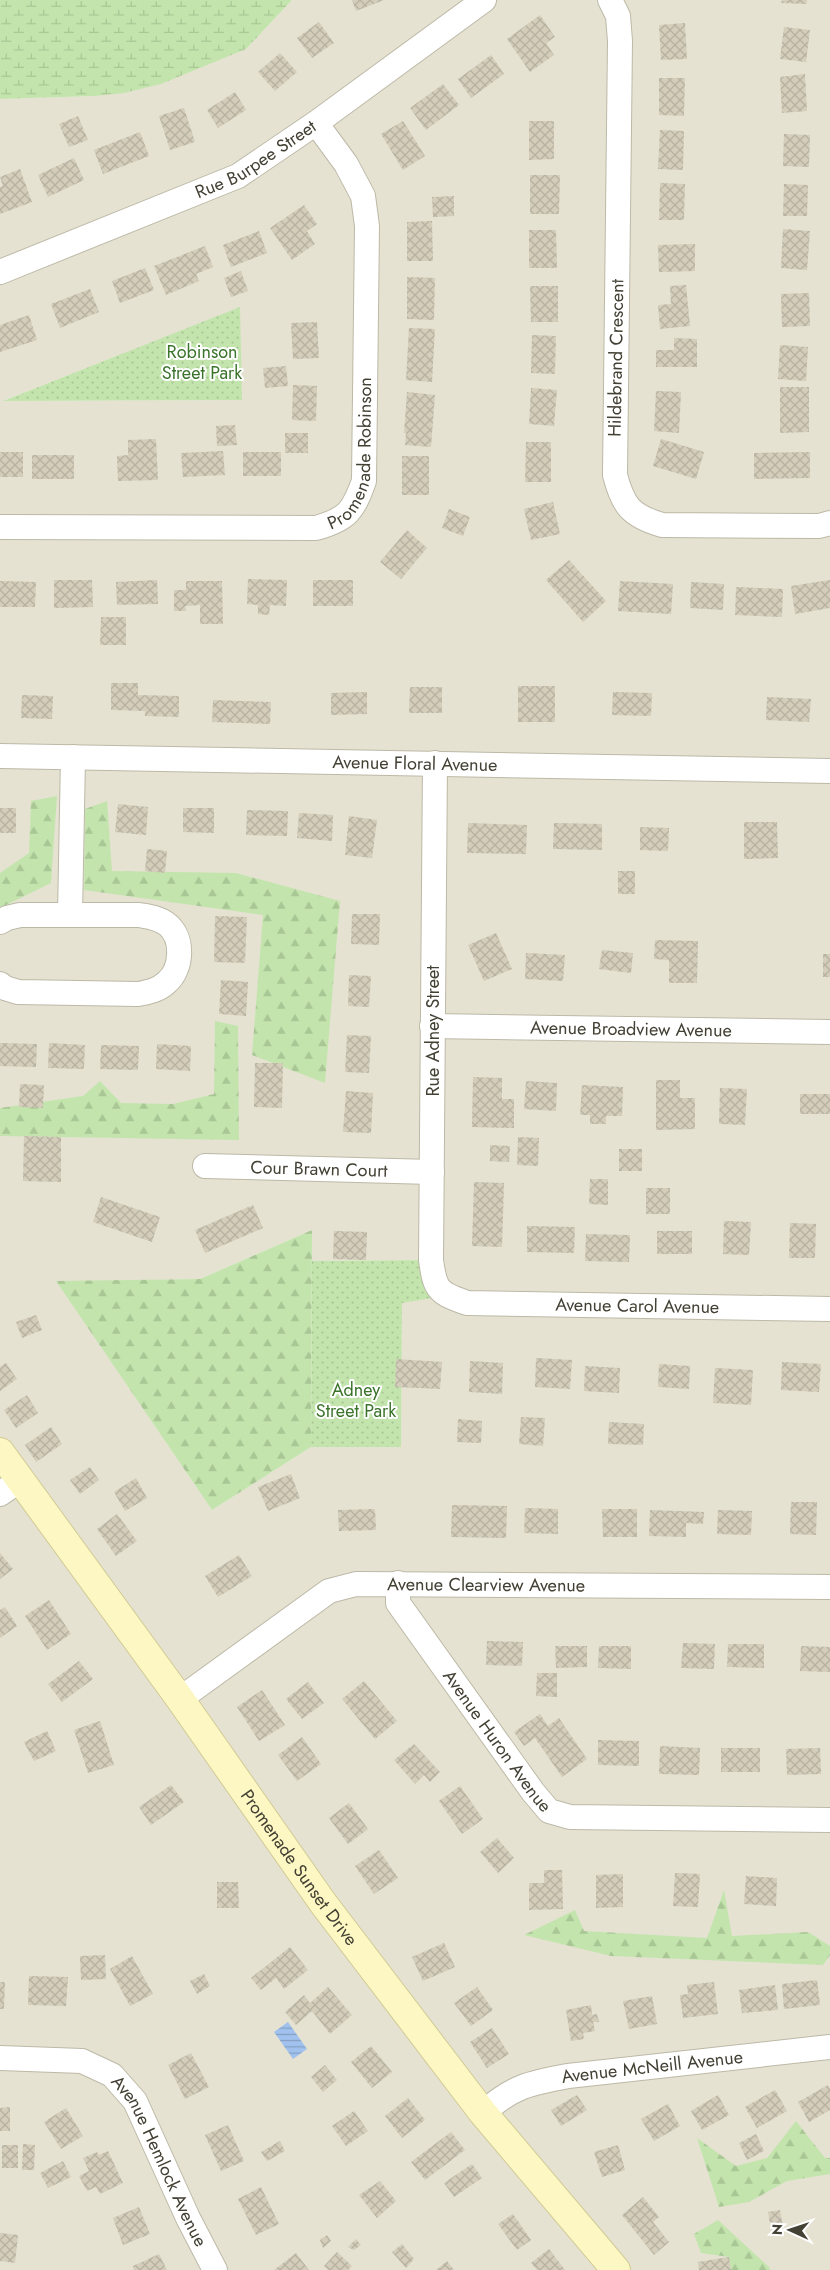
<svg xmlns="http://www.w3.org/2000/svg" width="830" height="2270" font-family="Jost,sans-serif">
<defs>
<pattern id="forest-firs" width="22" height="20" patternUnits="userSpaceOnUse" patternTransform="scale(1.25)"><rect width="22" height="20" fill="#c3e5ad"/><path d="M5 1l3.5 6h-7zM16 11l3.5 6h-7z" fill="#a9c695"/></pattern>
<pattern id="wetland-marsh" width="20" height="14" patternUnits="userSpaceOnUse" patternTransform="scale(1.25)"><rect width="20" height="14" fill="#c3e5ad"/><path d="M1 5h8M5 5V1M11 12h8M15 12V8" fill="none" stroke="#a9c695"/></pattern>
<pattern id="park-dots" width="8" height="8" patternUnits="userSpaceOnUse" patternTransform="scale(1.25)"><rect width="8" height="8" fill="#c3e5ad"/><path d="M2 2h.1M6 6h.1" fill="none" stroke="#a9c695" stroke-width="1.8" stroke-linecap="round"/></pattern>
<pattern id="water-rules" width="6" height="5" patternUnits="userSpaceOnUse" patternTransform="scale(1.25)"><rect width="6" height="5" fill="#a1c2ee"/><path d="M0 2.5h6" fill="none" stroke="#859fc2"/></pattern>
<pattern id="building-cross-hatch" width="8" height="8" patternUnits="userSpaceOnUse" patternTransform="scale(1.25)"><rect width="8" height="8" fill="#d3cdba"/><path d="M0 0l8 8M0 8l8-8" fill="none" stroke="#b6b1a0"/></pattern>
</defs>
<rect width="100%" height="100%" fill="#f2f0e4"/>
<!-- residential -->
<path fill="#e5e2d2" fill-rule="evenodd" d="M292,0H830V2270H0V99L94,96L246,49ZM239,308L242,400L5,401V400ZM312,1230V1261L430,1260L402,1303L401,1446L311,1447L212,1510L57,1282L200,1279Z"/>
<!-- forest -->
<path fill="url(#forest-firs)" d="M57,796L51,883L0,908V873L29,853L31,801Z
M107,801L112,871L236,873L340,901L325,1083L252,1055L263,915L84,890L85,809Z
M215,1021L238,1026L239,1140L0,1136V1108L83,1096L100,1081L121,1103L173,1104L214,1094Z
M312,1230L311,1447L212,1510L56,1281L200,1279Z
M724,1890L732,1936L808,1932L830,1946V1955L823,1965L611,1956L524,1935L575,1910L584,1931L707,1938Z
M796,2121L825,2158H830V2174L787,2181L749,2202L719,2207L697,2138L736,2166L767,2158Z
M718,2220L769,2267L770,2270H731L729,2257L701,2253L694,2234Z"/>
<!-- wetland -->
<path fill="url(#wetland-marsh)" d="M0,0H292L246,49L161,84L124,93L94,96L0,99Z"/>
<!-- park -->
<path fill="url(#park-dots)" d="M240,307L242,400L3,401Z
M431,1260L444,1296L402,1303L401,1447H311L312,1261Z"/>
<!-- water -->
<path fill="url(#water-rules)" d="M288,2022L307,2049L293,2059L274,2032Z"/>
<!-- building -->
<path fill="url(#building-cross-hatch)" d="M352,0H384L356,11Z
M782,0H807L806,4L781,3Z
M540,15L555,37L546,43L554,55L530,72L507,39Z
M319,22L334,43L312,58L297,38Z
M685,23L687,59L661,60L659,25Z
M784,27L810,30L806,62L780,59Z
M280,53L297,72L275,91L258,72Z
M491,55L504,74L471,98L458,79Z
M805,74L807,111L782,113L780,77Z
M659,78H685L684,116L659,115Z
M443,84L459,105L426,130L410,108Z
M235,92L246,110L218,128L207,110Z
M184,108L195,142L170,150L159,116Z
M78,116L88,140L69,147L59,124Z
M403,121L425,156L403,170L381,134Z
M529,121H554V159L529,160Z
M660,130L684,131L683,170L658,169Z
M140,132L149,156L103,174L94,150Z
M784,134L810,135L809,167L783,166Z
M74,158L84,180L48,197L38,175Z
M20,169L32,202L0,214V187L3,186L0,177Z
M530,175H560L559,214H530Z
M660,183L685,184L684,220H659Z
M784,184L808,185L807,216H783Z
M454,196V216L433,217L432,197Z
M304,205L317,224L307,231L315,244L292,260L270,228Z
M432,221L433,261H407V222Z
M783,229L810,231L807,270L781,268Z
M529,230H556L557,268H529Z
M259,231L267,253L231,267L223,245Z
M695,244V271L659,272L658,245Z
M205,246L213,267L196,274L199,281L166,295L154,266Z
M145,268L154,290L120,303L112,281Z
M241,271L248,291L231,297L224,278Z
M407,277L435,278L434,320L407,319Z
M686,285L690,326L660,329L658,305L671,304L670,286Z
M530,286H558V322H531Z
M90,289L99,312L60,328L51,304Z
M809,293L810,326L782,327L781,294Z
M29,315L37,340L0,352V325Z
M317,322L319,358L293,359L291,323Z
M409,328L435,329L432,382L406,380Z
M532,335L556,336L555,374L531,373Z
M674,338L697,339V367H656V350H674Z
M780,345L808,347L806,381L778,379Z
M286,366L288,386L265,388L263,368Z
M293,385L317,386L316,421L292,420Z
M780,387H809V432L780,433Z
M531,388L557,390L554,426L529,424Z
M656,391L681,392L679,433L654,431Z
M407,392L435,395L431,447L405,445L406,433H404Z
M235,425L237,445L217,446L216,426Z
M285,433H308V453H285Z
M156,439L158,480L118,481L117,456L128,455V440Z
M661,439L704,452L696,479L653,466Z
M526,442H551V482H525Z
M223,451L225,475L183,477L181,453Z
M0,452H23V477H0Z
M243,452H281V476H243Z
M810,452V478L754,479V453Z
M32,455H74V479H32Z
M402,456H429V495H402Z
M553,502L560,534L531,540L524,509Z
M449,509L470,517L463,536L442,528Z
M407,530L427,548L401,579L380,562Z
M569,560L606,601L583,622L546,580Z
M248,579L287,580L286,606L270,605L269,615L258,614V605L247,604Z
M54,580H92L93,607L54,608Z
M157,580L158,604L117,605L116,582Z
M313,580H353V606H313Z
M830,580V608L795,614L791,586Z
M0,581L36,582L35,607H0Z
M186,581H222L223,624H200V605L185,606L186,611H174V590H186Z
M620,581L673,584L671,614L618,611Z
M691,582L724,584L723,610L690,608Z
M736,587L783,589L782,617L735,615Z
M101,617H126V645H100Z
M111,683H138V695L179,696V717L145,716V711L111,710Z
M518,686H555V722H518Z
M410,687H442V713H409Z
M367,692V714L331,715V693Z
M613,692L652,693L651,716L612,715Z
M22,695L53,696L52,719L21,718Z
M767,697L811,699L809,722L766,720Z
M213,700L271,702L270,724L212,722Z
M118,804L148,807L146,835L115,832Z
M0,808H16V833H0Z
M183,808H214V833L183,832Z
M247,810L288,811L287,836L246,835Z
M299,813L333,815L332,841L297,838Z
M349,816L377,820L372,858L345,855Z
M744,822H777L778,858L744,859Z
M468,823L527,825L526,854L467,853Z
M554,823L602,824V850L553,849Z
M640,827L669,828L668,851L640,850Z
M147,849L167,851L165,873L145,871Z
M618,871H635V894H618Z
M352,914H380L379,945L351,944Z
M215,916L247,917L245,963L214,962Z
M496,933L512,969L484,981L468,945Z
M655,940L698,941L697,983H669V960L654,959Z
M602,950L633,953L631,973L599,969Z
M526,953L565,955L563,981L525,979Z
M823,954H830V977H823Z
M349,975L371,976L369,1007L348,1006Z
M221,980L248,982L246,1016L219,1014Z
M347,1035L371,1036L369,1073L345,1072Z
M0,1043L37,1044L36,1067L0,1066Z
M49,1043L85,1045L84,1069L48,1068Z
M157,1044L191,1046L190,1071L156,1069Z
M101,1045L139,1046L138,1070L100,1069Z
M255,1063H283L282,1108L254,1107Z
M473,1077L502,1078V1099H514V1128L472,1127Z
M656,1080H680V1098H695V1129L656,1130Z
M526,1081L557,1083L556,1111L524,1109Z
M20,1084L44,1085L43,1108L19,1107Z
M582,1085L623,1087L622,1116H606V1124H590V1115H580Z
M720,1088L747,1089L745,1125L719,1124Z
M346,1091L373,1093L371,1133L343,1132Z
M800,1094H830V1114H800Z
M24,1136L61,1137V1182L23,1181Z
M518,1137L539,1138L538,1166L517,1165Z
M490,1145L510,1146L509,1162L490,1161Z
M619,1149H642V1171H619Z
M590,1179H608V1205L589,1204Z
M474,1182L504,1183L502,1247L472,1246Z
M646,1188H670V1214H646Z
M101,1197L160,1217L152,1242L93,1222Z
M253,1205L263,1228L205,1253L195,1230Z
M724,1221L751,1222L749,1255L723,1254Z
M790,1223L816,1224L815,1258H789Z
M527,1226L575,1227L574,1253L527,1252Z
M334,1231L367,1232L366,1260L333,1259Z
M657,1231H692V1254H657Z
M586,1234L630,1235L629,1262L585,1261Z
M36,1315L42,1330L22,1338L16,1322Z
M536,1358L572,1360L570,1389L535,1387Z
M396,1359L442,1362L440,1389L395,1387Z
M470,1361L503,1363L502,1394L469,1392Z
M782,1362L821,1364L819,1392L781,1390Z
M6,1363L17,1379L0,1391V1367Z
M659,1364L690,1366L689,1389L658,1387Z
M585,1366L620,1368L619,1393L584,1391Z
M715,1368L753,1370L751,1405L713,1403Z
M27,1395L38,1413L16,1428L4,1410Z
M521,1417L545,1418L543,1446L519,1444Z
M458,1419L482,1421L481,1443L457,1442Z
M609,1422L644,1424L643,1445L608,1444Z
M51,1427L62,1444L36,1462L25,1445Z
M90,1467L99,1480L80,1494L70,1480Z
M291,1474L300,1498L268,1511L258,1487Z
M136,1478L147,1498L125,1511L114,1492Z
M791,1502H817L816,1535L790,1534Z
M452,1505L507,1506L506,1538L451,1537Z
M525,1508L558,1509V1534L524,1533Z
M375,1509L376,1530L339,1531L338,1510Z
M602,1509H637V1537H603Z
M650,1510L704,1512L703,1524L686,1523V1537L649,1536Z
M718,1510L752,1511L751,1535L717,1534Z
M117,1514L137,1541L116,1556L97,1529Z
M0,1553L13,1569L0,1579Z
M239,1555L252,1576L218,1597L205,1576Z
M49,1600L71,1634L47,1650L25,1616Z
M5,1607L17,1626L0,1638V1610Z
M487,1641L523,1642L522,1666L486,1665Z
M683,1643L715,1644L714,1669L681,1668Z
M728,1644H764V1668L727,1667Z
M555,1646H587V1667L556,1668Z
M599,1646H631V1669L598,1668Z
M801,1646L830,1647V1672L800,1671Z
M79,1661L93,1679L62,1702L48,1684Z
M537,1673H557V1697L536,1696Z
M364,1681L397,1721L375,1739L342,1699Z
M308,1682L324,1703L302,1719L286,1699Z
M262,1690L285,1725L259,1741L237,1707Z
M540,1714L548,1726L559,1718L587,1759L562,1777L535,1738L524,1746L514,1732Z
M100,1721L114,1765L88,1773L74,1730Z
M47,1731L56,1751L34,1761L24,1742Z
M302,1737L321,1764L297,1781L278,1755Z
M598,1740L639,1741V1766L598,1765Z
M414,1744L440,1772L430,1782L424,1775L415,1784L394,1760Z
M660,1746L700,1748L699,1775L659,1774Z
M721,1748H760V1772H721Z
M820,1748L821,1774L787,1775L786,1749Z
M171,1785L184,1802L151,1825L139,1807Z
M460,1786L483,1819L462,1834L439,1801Z
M349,1803L368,1829L348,1844L329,1818Z
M497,1838L514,1858L498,1873L480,1852Z
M379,1850L398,1878L374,1894L355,1866Z
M544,1870H562L563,1909L529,1910V1883H544Z
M675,1873L700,1874L698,1907L673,1906Z
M623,1874V1907L596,1908V1875Z
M746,1876L777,1878L776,1906L744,1904Z
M217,1882H238L239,1908H217Z
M444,1943L455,1967L423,1981L412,1957Z
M290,1947L308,1970L284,1989L276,1978L261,1990L251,1978Z
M105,1955L106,1979L81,1980L80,1956Z
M132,1956L153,1994L130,2006L110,1969Z
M204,1974L210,1986L197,1994L190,1981Z
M29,1976L68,1977L66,2006L28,2005Z
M817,1980L820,2005L784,2009L782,1984Z
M0,1982H5L4,2009H0Z
M714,1982L718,2014L683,2018L680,1995L688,1994L687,1985Z
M775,1985L778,2010L742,2013L739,1990Z
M328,1987L352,2015L330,2034L312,2011L296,2025L285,2012L304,1995L310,2003Z
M477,1987L493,2010L471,2026L454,2003Z
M652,1996L657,2024L629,2029L623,2001Z
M591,2005L592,2015L597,2014L599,2022H593L595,2031L583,2033L584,2039L571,2041L566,2010Z
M492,2028L509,2054L487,2068L470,2042Z
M371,2046L392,2072L372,2088L351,2062Z
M191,2053L209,2087L185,2099L168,2065Z
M325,2065L337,2080L323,2092L311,2077Z
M828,2085L830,2089V2110L809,2122L798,2102Z
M775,2090L787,2111L757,2128L745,2107Z
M577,2095L587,2110L561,2126L551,2110Z
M718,2095L729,2115L702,2130L691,2111Z
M408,2098L425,2120L402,2138L385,2116Z
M668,2104L680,2126L654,2141L641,2119Z
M10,2107V2131H0V2108Z
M66,2108L83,2136L61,2149L44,2122Z
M354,2111L368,2131L346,2146L332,2126Z
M228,2125L244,2161L221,2171L205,2135Z
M451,2132L465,2150L425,2180L411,2162Z
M756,2134L764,2151L747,2160L739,2143Z
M280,2141L285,2151L267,2161L261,2152Z
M23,2144L35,2145L34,2170H22Z
M2,2145H18V2168H2Z
M618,2145L625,2170L602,2177L594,2152Z
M108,2151L123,2183L100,2194L96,2187L87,2191L79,2176L89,2171L83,2158L97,2152L99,2155Z
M63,2161L71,2177L48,2188L40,2173Z
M472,2164L482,2178L454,2197L444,2183Z
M380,2181L396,2201L377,2218L359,2195Z
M261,2187L279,2224L256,2235L238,2199Z
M643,2197L659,2217L653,2222L669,2242L654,2255L622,2215Z
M139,2207L150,2234L123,2245L113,2218Z
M780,2210L783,2227L771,2229L768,2212Z
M513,2214L531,2240L517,2250L498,2224Z
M0,2233L18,2235L15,2263L0,2261Z
M327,2235L331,2241L323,2248L320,2240Z
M356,2239L361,2245L354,2250L348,2247Z
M402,2244L414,2259L406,2268L392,2252Z
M549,2249L565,2270H537L531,2263Z
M337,2252L352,2266L348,2270H328L324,2266Z
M296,2253L309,2270H274Z
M159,2254L167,2270H134L133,2266Z
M729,2257L731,2270H699L698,2262Z
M447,2261L454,2270H436Z"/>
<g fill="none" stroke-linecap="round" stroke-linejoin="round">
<defs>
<g id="street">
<path d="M610,0L618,16L620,41L615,475C623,506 631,516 662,525L819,526L830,523"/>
<path id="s1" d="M0,272L238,176L316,123L484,0"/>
<path id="s2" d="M0,527L316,528C348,519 353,511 364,481L367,226L363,196L346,164L316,123"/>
<path id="s3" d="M0,756L830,771"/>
<path id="s4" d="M435,763L431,1260C435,1290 438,1293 467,1303L830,1309"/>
<path d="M70,915L73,757"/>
<path d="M0,922L7,918L20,915H139C150,917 160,918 168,925C184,939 182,969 167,982C159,990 149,992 138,994L18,992L5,988L0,984"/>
<path id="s5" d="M432,1026L830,1032"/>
<path id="s6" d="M205,1166L432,1172"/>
<path d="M0,1494L20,1480"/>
<path id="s7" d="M398,1583V1603L533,1792L549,1811L570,1817L830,1820"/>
<path id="s8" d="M180,1699L329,1591L356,1584L830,1587"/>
<path id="s9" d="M0,2058L82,2061L112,2075L135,2101L188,2218L215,2270"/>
<path id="s10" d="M483,2113C513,2086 530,2083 568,2076L830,2047"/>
</g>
<g id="secondary">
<path id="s11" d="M0,1452L180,1699L323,1903L483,2113L616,2270"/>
</g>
</defs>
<!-- street casing -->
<use href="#street" stroke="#bdb9a7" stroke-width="26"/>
<!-- secondary casing -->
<use href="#secondary" stroke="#d1ca95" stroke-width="30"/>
<!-- street -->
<use href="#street" stroke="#fff" stroke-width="24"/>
<!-- secondary -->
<use href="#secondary" stroke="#fdf8c3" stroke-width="28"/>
</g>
<g text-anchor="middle" stroke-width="4" stroke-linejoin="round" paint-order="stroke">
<!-- street labels -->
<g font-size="18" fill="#434034" stroke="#fff">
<text dy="6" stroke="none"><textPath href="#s1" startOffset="280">Rue Burpee Street</textPath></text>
<text transform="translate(616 358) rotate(-89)" y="6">Hildebrand Crescent</text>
<text dy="6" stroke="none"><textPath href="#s2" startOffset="410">Promenade Robinson</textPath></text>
<text dy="6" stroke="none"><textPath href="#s3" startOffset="415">Avenue Floral Avenue</textPath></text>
<text dy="6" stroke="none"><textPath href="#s5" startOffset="199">Avenue Broadview Avenue</textPath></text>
<text transform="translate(433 1031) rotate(-90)" y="6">Rue Adney Street</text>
<text dy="6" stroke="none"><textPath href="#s6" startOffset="114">Cour Brawn Court</textPath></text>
<text dy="6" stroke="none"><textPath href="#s4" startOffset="729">Avenue Carol Avenue</textPath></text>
<text dy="6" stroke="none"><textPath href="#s8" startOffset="342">Avenue Clearview Avenue</textPath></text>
<text dy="6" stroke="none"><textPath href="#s7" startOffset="190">Avenue Huron Avenue</textPath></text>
<text dy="6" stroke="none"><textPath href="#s11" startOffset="512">Promenade Sunset Drive</textPath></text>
<text dy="6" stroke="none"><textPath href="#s10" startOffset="179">Avenue McNeill Avenue</textPath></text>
<text dy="6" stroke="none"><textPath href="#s9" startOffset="214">Avenue Hemlock Avenue</textPath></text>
</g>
<!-- park labels -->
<g font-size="18" fill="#3a732a" stroke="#fff">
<text x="202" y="358">Robinson<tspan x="202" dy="21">Street Park</tspan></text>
<text x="356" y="1396">Adney<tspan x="356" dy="21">Street Park</tspan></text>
</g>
</g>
<!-- north arrow -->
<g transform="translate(790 2230) rotate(273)" stroke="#ffffff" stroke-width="4" paint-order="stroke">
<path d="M0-4L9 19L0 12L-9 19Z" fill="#434034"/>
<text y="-8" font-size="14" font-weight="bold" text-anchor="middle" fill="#434034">N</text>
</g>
</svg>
